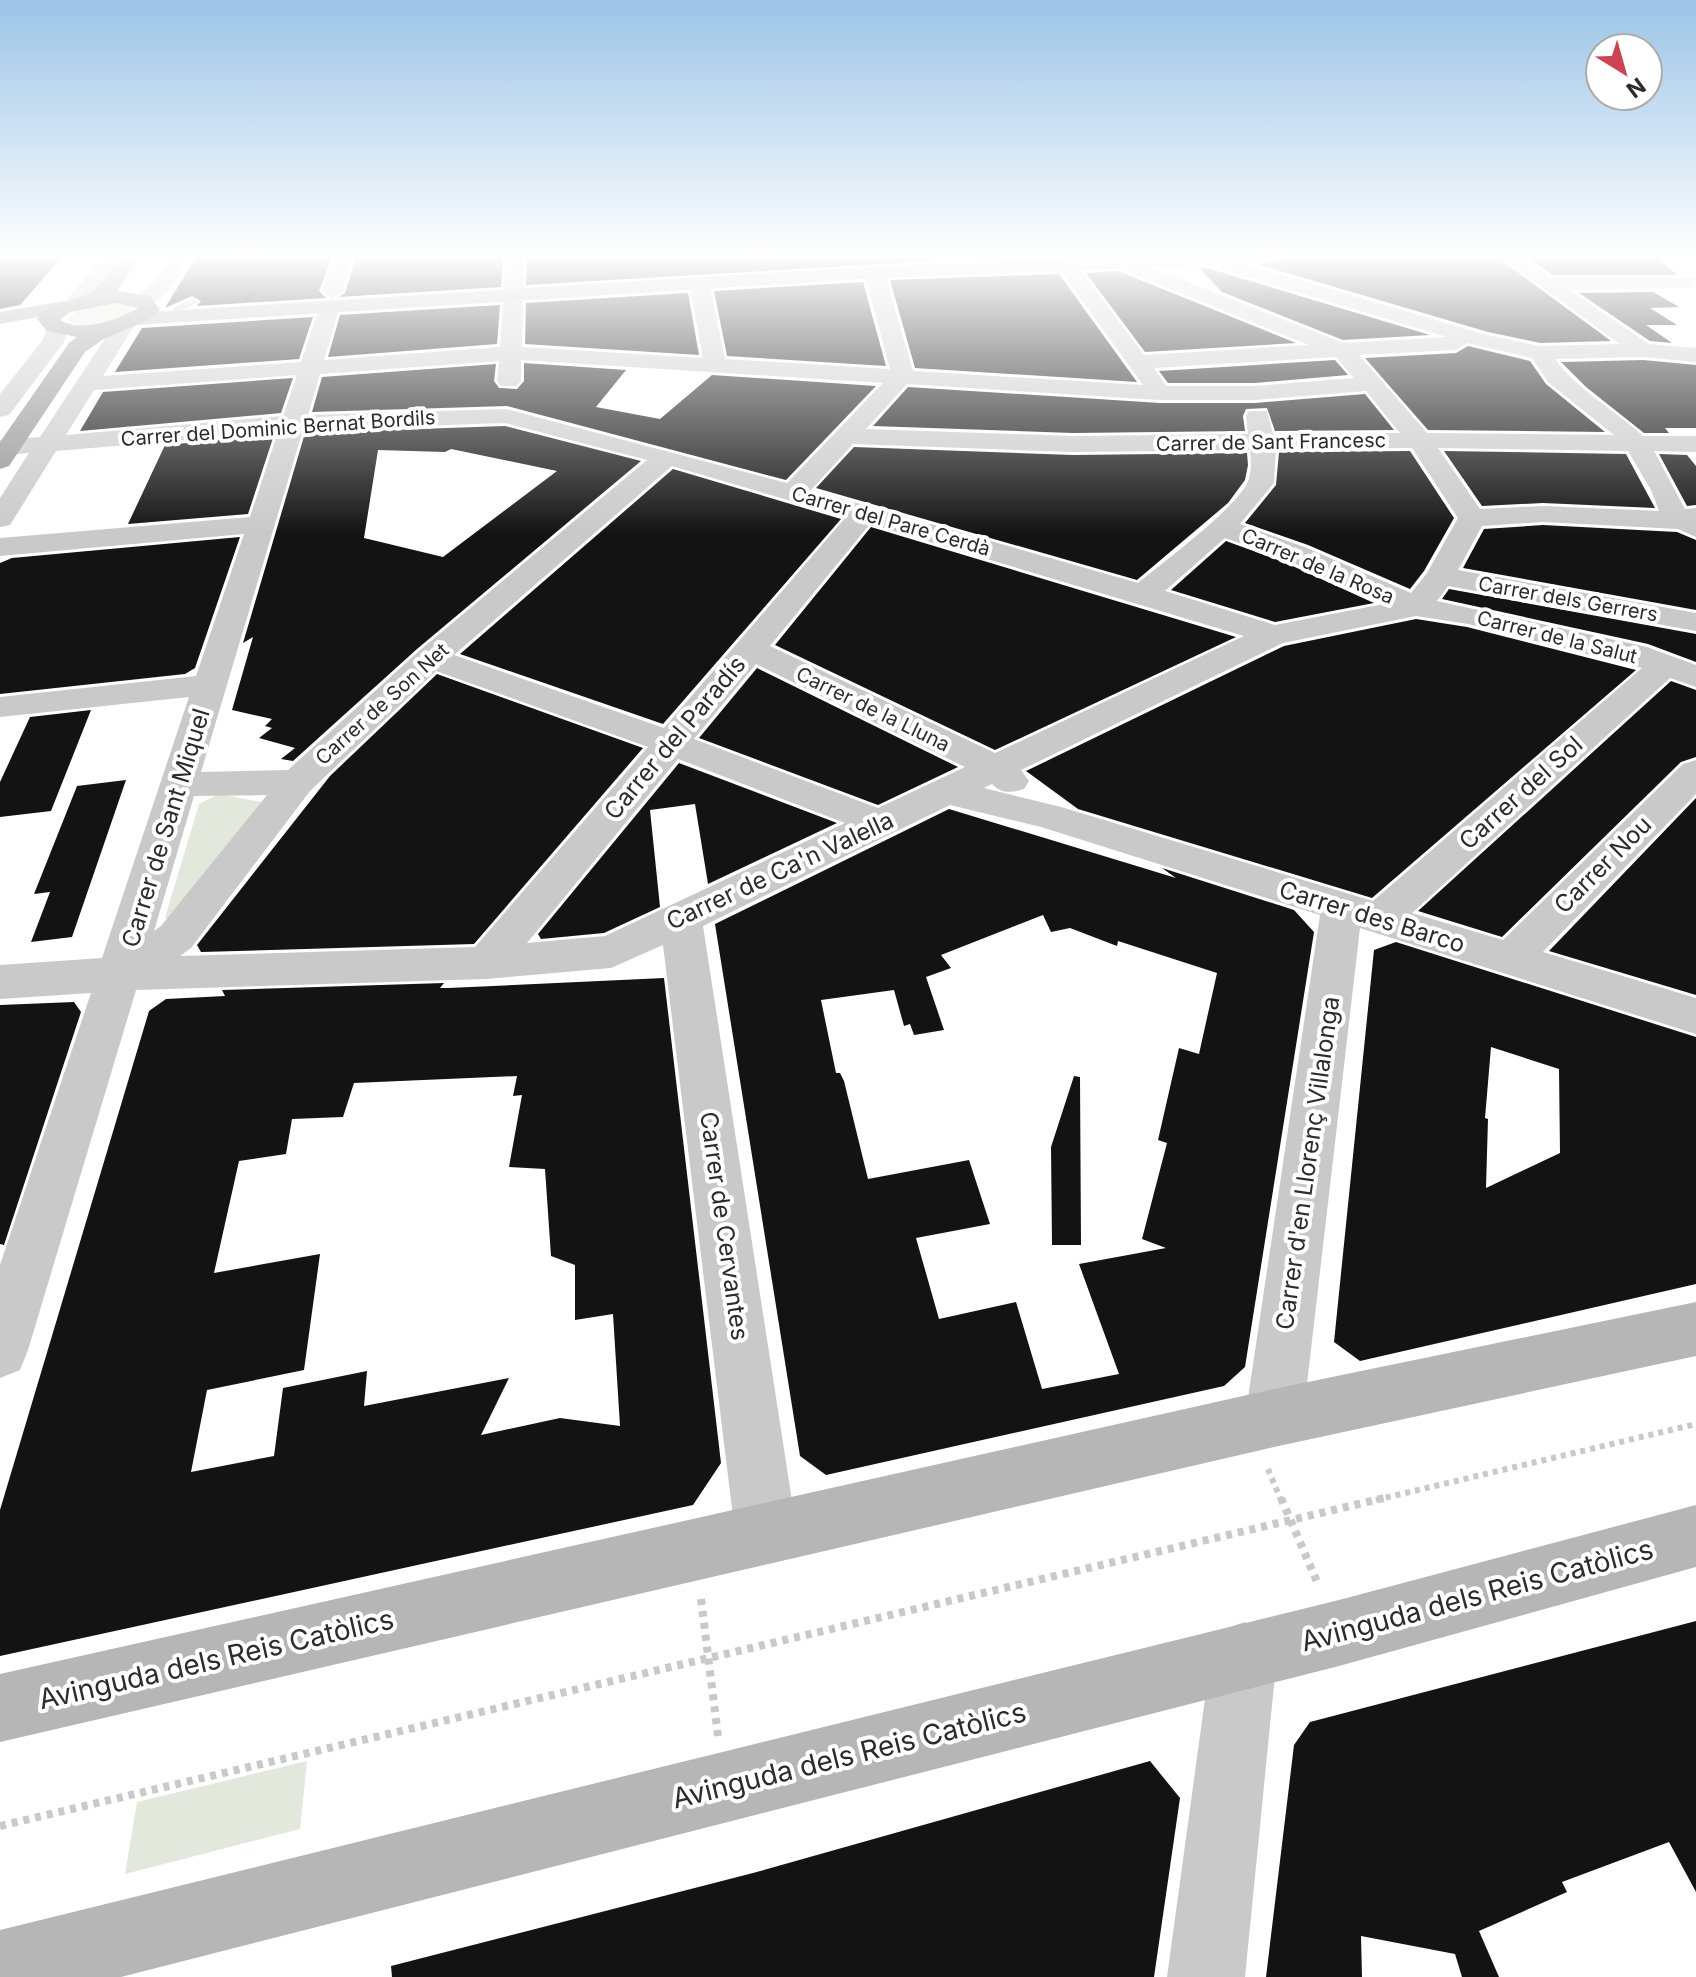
<svg xmlns="http://www.w3.org/2000/svg" width="1696" height="1977" font-family="Inter,sans-serif">
<rect width="100%" height="100%" fill="#fff"/>
<!-- green -->
<path fill="#e2e8db" d="M113,303L129,305L133,311C118,322 83,333 67,319L81,308Z
M219,794L272,804L178,920L165,918L199,804Z
M307,1761L300,1829L125,1874L137,1802Z"/>
<!-- building -->
<path fill="#131313" fill-rule="evenodd" d="M0,257H62L20,305L0,309Z
M196,257H332L319,291L326,298L197,306L201,301L192,296L165,308Z
M356,257H503L501,287L339,297L345,293Z
M527,257H933V261L526,285Z
M1389,257H1497L1611,341L1540,343L1488,332L1260,265L1266,261Z
M1527,257H1657L1677,275H1553Z
M1199,268H1207L1430,335L1343,340L1222,292Z
M1118,271L1296,343L1145,352L1086,273Z
M1059,274L1137,382L915,368L890,280Z
M863,282L886,366L727,356L714,291Z
M1653,292L1679,307L1650,308L1677,325H1646L1672,343L1650,341L1579,293Z
M688,293L699,355L525,344L526,303Z
M500,305L497,344L328,357L340,315Z
M313,317L299,359L115,372L142,328Z
M1468,346L1530,361L1546,384L1605,432L1428,430L1365,358L1456,353Z
M1335,360L1348,375L1255,383H1168L1159,371Z
M1643,360L1696,365V428H1665L1669,433H1644L1586,387L1561,362Z
M524,363L626,370L596,407L660,419L712,375L876,386L786,480L507,406L312,412L322,377L496,364L494,381L499,388L517,389L524,381Z
M293,378L281,413L80,431L103,392Z
M908,387L1160,403H1255L1365,394L1394,430L1275,431L1267,408L1246,409L1243,416L1245,431L1073,433L873,426Z
M505,426L641,461L417,649L293,761L281,759L295,748L259,738L272,728L265,726L272,719L232,710L253,637L243,643L305,433ZM451,449L557,471L443,557L364,538L378,450L445,452Z
M274,435L248,514L128,524L165,445Z
M854,447L1073,455L1247,453L1248,465L1245,480L1228,503L1137,580L816,488Z
M1410,451L1454,518L1424,571L1410,589L1308,545L1245,523L1276,485L1279,452Z
M1444,451L1626,454L1655,508L1543,503L1482,506Z
M1659,454L1687,455L1696,466V505L1687,506Z
M673,469L841,519L663,724L460,654Z
M1543,525L1677,532L1696,540V610L1463,568L1484,529Z
M871,527L1236,637L995,750L775,645Z
M240,537L195,668L185,674L0,694V563L12,558Z
M1226,541L1286,563L1374,603L1275,622L1171,590Z
M1449,589L1696,634V662L1648,644L1442,599Z
M1416,619L1467,627L1636,670L1372,898L1078,809L1026,771L1284,646Z
M757,668L958,767L878,805L699,738Z
M437,674L643,748L474,944L201,952L197,945L330,776Z
M1671,681L1696,690V757L1681,762L1502,937L1418,911Z
M91,710L51,811L0,817V782L30,717Z
M679,763L837,823L708,884L695,804L650,810L660,907L604,933L541,939L538,934Z
M126,780L72,937L31,942L50,892L34,894L77,786Z
M1696,798V995L1549,951Z
M949,809L1176,878L1162,868L1294,910L1314,932L1245,1367L1224,1386L826,1475L800,1456L715,924ZM1043,915L1051,932L1070,928L1117,946L1118,941L1217,973L1199,1054L1179,1048L1158,1140L1167,1143L1142,1239L1166,1248L1079,1264L1119,1374L1042,1389L1016,1302L939,1319L916,1238L990,1224L969,1160L868,1179L844,1081L840,1073H836L821,1000L894,990L904,1026L910,1024L914,1035L944,1030L926,977L951,968L941,955Z
M1396,942L1696,1037V1284L1360,1361L1334,1342L1374,950ZM1491,1047L1559,1069L1560,1153L1486,1188L1488,1119L1485,1118Z
M664,978L721,1463L693,1505L0,1656V1510L149,1011L166,999L225,996L222,990L444,983L440,988H448ZM517,1076L513,1096L522,1095L509,1167L545,1169L551,1256L575,1265V1320L613,1314L620,1426L560,1418L481,1435L509,1378L364,1406L367,1371L283,1388L274,1456L191,1472L207,1390L304,1370L320,1254L214,1273L239,1161L286,1154L292,1119L343,1117L354,1083Z
M74,1002L81,1012L4,1245L0,1244V1005Z
M1074,1076L1080,1077L1081,1245H1052L1051,1147Z
M1696,1621V1892L1669,1842L1562,1882L1567,1892L1479,1931L1499,1977H1462L1455,1954L1361,1936L1362,1977H1266L1294,1745L1310,1722Z
M1150,1761L1180,1798L1154,1977H392L391,1966L753,1873Z"/>
<g fill="none" stroke-linecap="round" stroke-linejoin="round">
<!-- path-far1 -->
<path stroke="#c9c9c9" stroke-width="6" stroke-dasharray="5 5" stroke-linecap="butt" d="M1268,1469L1281,1500
M1376,1500L1696,1424"/>
<!-- path -->
<path stroke="#c9c9c9" stroke-width="8" stroke-dasharray="6 6" stroke-linecap="butt" d="M1281,1498L1318,1584
M701,1599L718,1736
M0,1826L1384,1498"/>
<!-- lane -->
<path fill="#c9c9c9" fill-rule="evenodd" d="M193,299L198,302L183,310L187,317L174,314V307Z"/>
<!-- street -->
<path fill="#c9c9c9" fill-rule="evenodd" d="M104,257H123L106,282L80,308H66L63,304L66,300Z
M170,257H188C178,276 163,311 136,304L133,300L153,283Z
M335,257H353L342,292L332,298L322,292Z
M506,257H524L522,347L703,358L689,282L699,276L709,282L725,359L890,369L864,272L874,266L884,272L913,371L1143,385L1056,264L1059,260H1073L1144,355L1309,345L1113,266L1110,262L1113,258H1127L1343,343L1447,337L1201,263L1199,259L1222,257L1487,335L1540,346L1620,344L1500,257H1522L1552,278H1694V286L1687,288L1569,290L1649,344L1696,348V362L1643,357L1555,359C1575,388 1616,411 1643,436H1696V452L1654,451L1685,509L1696,508V537L1678,529L1543,522L1482,526L1458,570L1696,613V631L1448,586L1437,601L1647,647L1696,665V687L1670,678L1412,913L1503,940L1683,764L1696,760V794L1543,952L1696,998V1034L1360,928L1303,1418L1295,1439L1274,1447L1253,1439L1245,1418L1320,915L1041,827L950,805L703,926L797,1533L788,1555L766,1564L744,1555L735,1533L663,945L611,968L486,979L136,990L28,1350L20,1370L0,1378V1265L91,993L0,999V965L102,958L189,697L0,717V697L196,676L244,534L0,556V538L250,517L278,432L56,451L10,525L0,527V498L29,453L0,456V440L40,437L118,319L125,317L136,323L103,376L301,362L320,306L330,300L340,306L324,360L500,347ZM1467,343L1532,358L1548,382L1614,435L1427,433L1359,355L1456,350ZM1336,357L1354,378L1255,386H1166L1154,368ZM521,360L883,383L787,483L506,409L308,415L320,374L499,361L497,381L501,386H517L521,381ZM297,375L283,416L66,435L94,390ZM907,384L1160,400H1255L1366,391L1400,433L1273,434L1267,411H1249L1246,416L1248,434L1073,436L866,429ZM505,423L647,460L419,651L288,770L201,772L303,430ZM853,444L1073,452L1250,450C1251,460 1252,471 1248,481C1238,507 1162,563 1138,583L811,490ZM1412,448L1458,518L1427,573L1411,593L1307,548L1240,524L1274,483L1276,449ZM1438,448L1628,451L1651,490L1659,511L1543,506L1480,509ZM672,466L846,517L664,728L454,655ZM870,524L1244,636L995,753L770,646ZM1225,538L1287,560L1384,604L1275,625L1165,591ZM1416,616L1468,624L1642,668L1373,901L1061,807L984,788L992,784C1002,794 1011,793 1024,789L1029,781L1021,770L1283,643ZM756,664L965,767L878,808L694,739ZM436,671L648,747L475,947L180,956L191,948L310,791ZM678,759L845,823L605,936L527,943ZM267,795L161,926L154,931L194,796Z
M57,323L68,329L64,342L9,415L0,417V394L42,341L49,324Z
M1244,1622L1268,1631L1277,1655L1245,1977H1167L1211,1655L1220,1631Z"/>
<!-- secondary -->
<path fill="#b6b6b6" fill-rule="evenodd" d="M1112,257H1267L1258,263L874,278L136,325L126,319L136,313L874,266Z
M1696,1302V1356L1274,1447L0,1742V1674L1274,1389Z
M1696,1505V1567L1339,1666L121,1977H0V1930L1339,1600Z"/>
<!-- primary -->
<path fill="#a4a4a4" fill-rule="evenodd" d="M63,301L73,307L70,311L0,324V312Z"/>
<!-- highway -->
<path fill="#939393" fill-rule="evenodd" d="M122,257H140L117,291L150,296L160,310L148,320L102,340L85,352L9,466L0,469V442L69,343L77,337L47,331L37,319C49,302 63,304 81,297C99,291 111,272 122,257ZM116,303L138,308C118,320 81,333 60,320L70,312Z"/>
</g>
<!-- sky -->
<linearGradient id="sky" x2="0" y2="1"><stop stop-color="#9bc4e7"/><stop offset="0.48" stop-color="#fff"/><stop offset="1" stop-color="#fff" stop-opacity="0"/></linearGradient>
<rect width="1696" height="534" fill="url(#sky)"/>
<g text-anchor="middle" stroke-width="8" stroke-linejoin="round" paint-order="stroke">
<!-- far-street labels -->
<g font-size="20" fill="#2c2c2c" stroke="#fff">
<text transform="translate(278 428) rotate(-4)" y="7">Carrer del Dominic Bernat Bordils</text>
<text transform="translate(1271 442) rotate(-1)" y="7">Carrer de Sant Francesc</text>
<text transform="translate(891 521) rotate(16)" y="7">Carrer del Pare Cerdà</text>
<text transform="translate(1318 566) rotate(23)" y="7">Carrer de la Rosa</text>
<text transform="translate(1568 599) rotate(10)" y="7">Carrer dels Gerrers</text>
<text transform="translate(1557 637) rotate(14)" y="7">Carrer de la Salut</text>
<text transform="translate(382 704) rotate(-42)" y="7">Carrer de Son Net</text>
<text transform="translate(873 709) rotate(26)" y="7">Carrer de la Lluna</text>
</g>
<!-- street labels -->
<g font-size="24" fill="#2c2c2c" stroke="#fff">
<text transform="translate(675 738) rotate(-50)" y="8">Carrer del Paradís</text>
<text transform="translate(1521 793) rotate(-42)" y="8">Carrer del Sol</text>
<text transform="translate(166 828) rotate(-73)" y="8">Carrer de Sant Miquel</text>
<text transform="translate(1603 865) rotate(-45)" y="8">Carrer Nou</text>
<text transform="translate(780 871) rotate(-25)" y="8">Carrer de Ca'n Valella</text>
<text transform="translate(1372 917) rotate(17)" y="8">Carrer des Barco</text>
<text transform="translate(1308 1163) rotate(-82)" y="8">Carrer d'en Llorenç Villalonga</text>
<text transform="translate(724 1226) rotate(82)" y="8">Carrer de Cervantes</text>
</g>
<!-- near-street labels -->
<g font-size="28" fill="#2c2c2c" stroke="#fff">
<text transform="translate(1477 1595) rotate(-15)" y="10">Avinguda dels Reis Catòlics</text>
<text transform="translate(216 1659) rotate(-13)" y="10">Avinguda dels Reis Catòlics</text>
<text transform="translate(849 1755) rotate(-14)" y="10">Avinguda dels Reis Catòlics</text>
</g>
</g>
<!-- north arrow -->
<g transform="translate(1624 72) rotate(143)"><circle r="38" fill="#ffffff" stroke="#ababab" stroke-width="2"/>
<path d="M0-6L14 30L0 20L-14 30Z" fill="#cf4252"/>
<text y="-12" font-size="22" font-weight="bold" text-anchor="middle" fill="#2c2c2c">N</text>
</g>
</svg>
